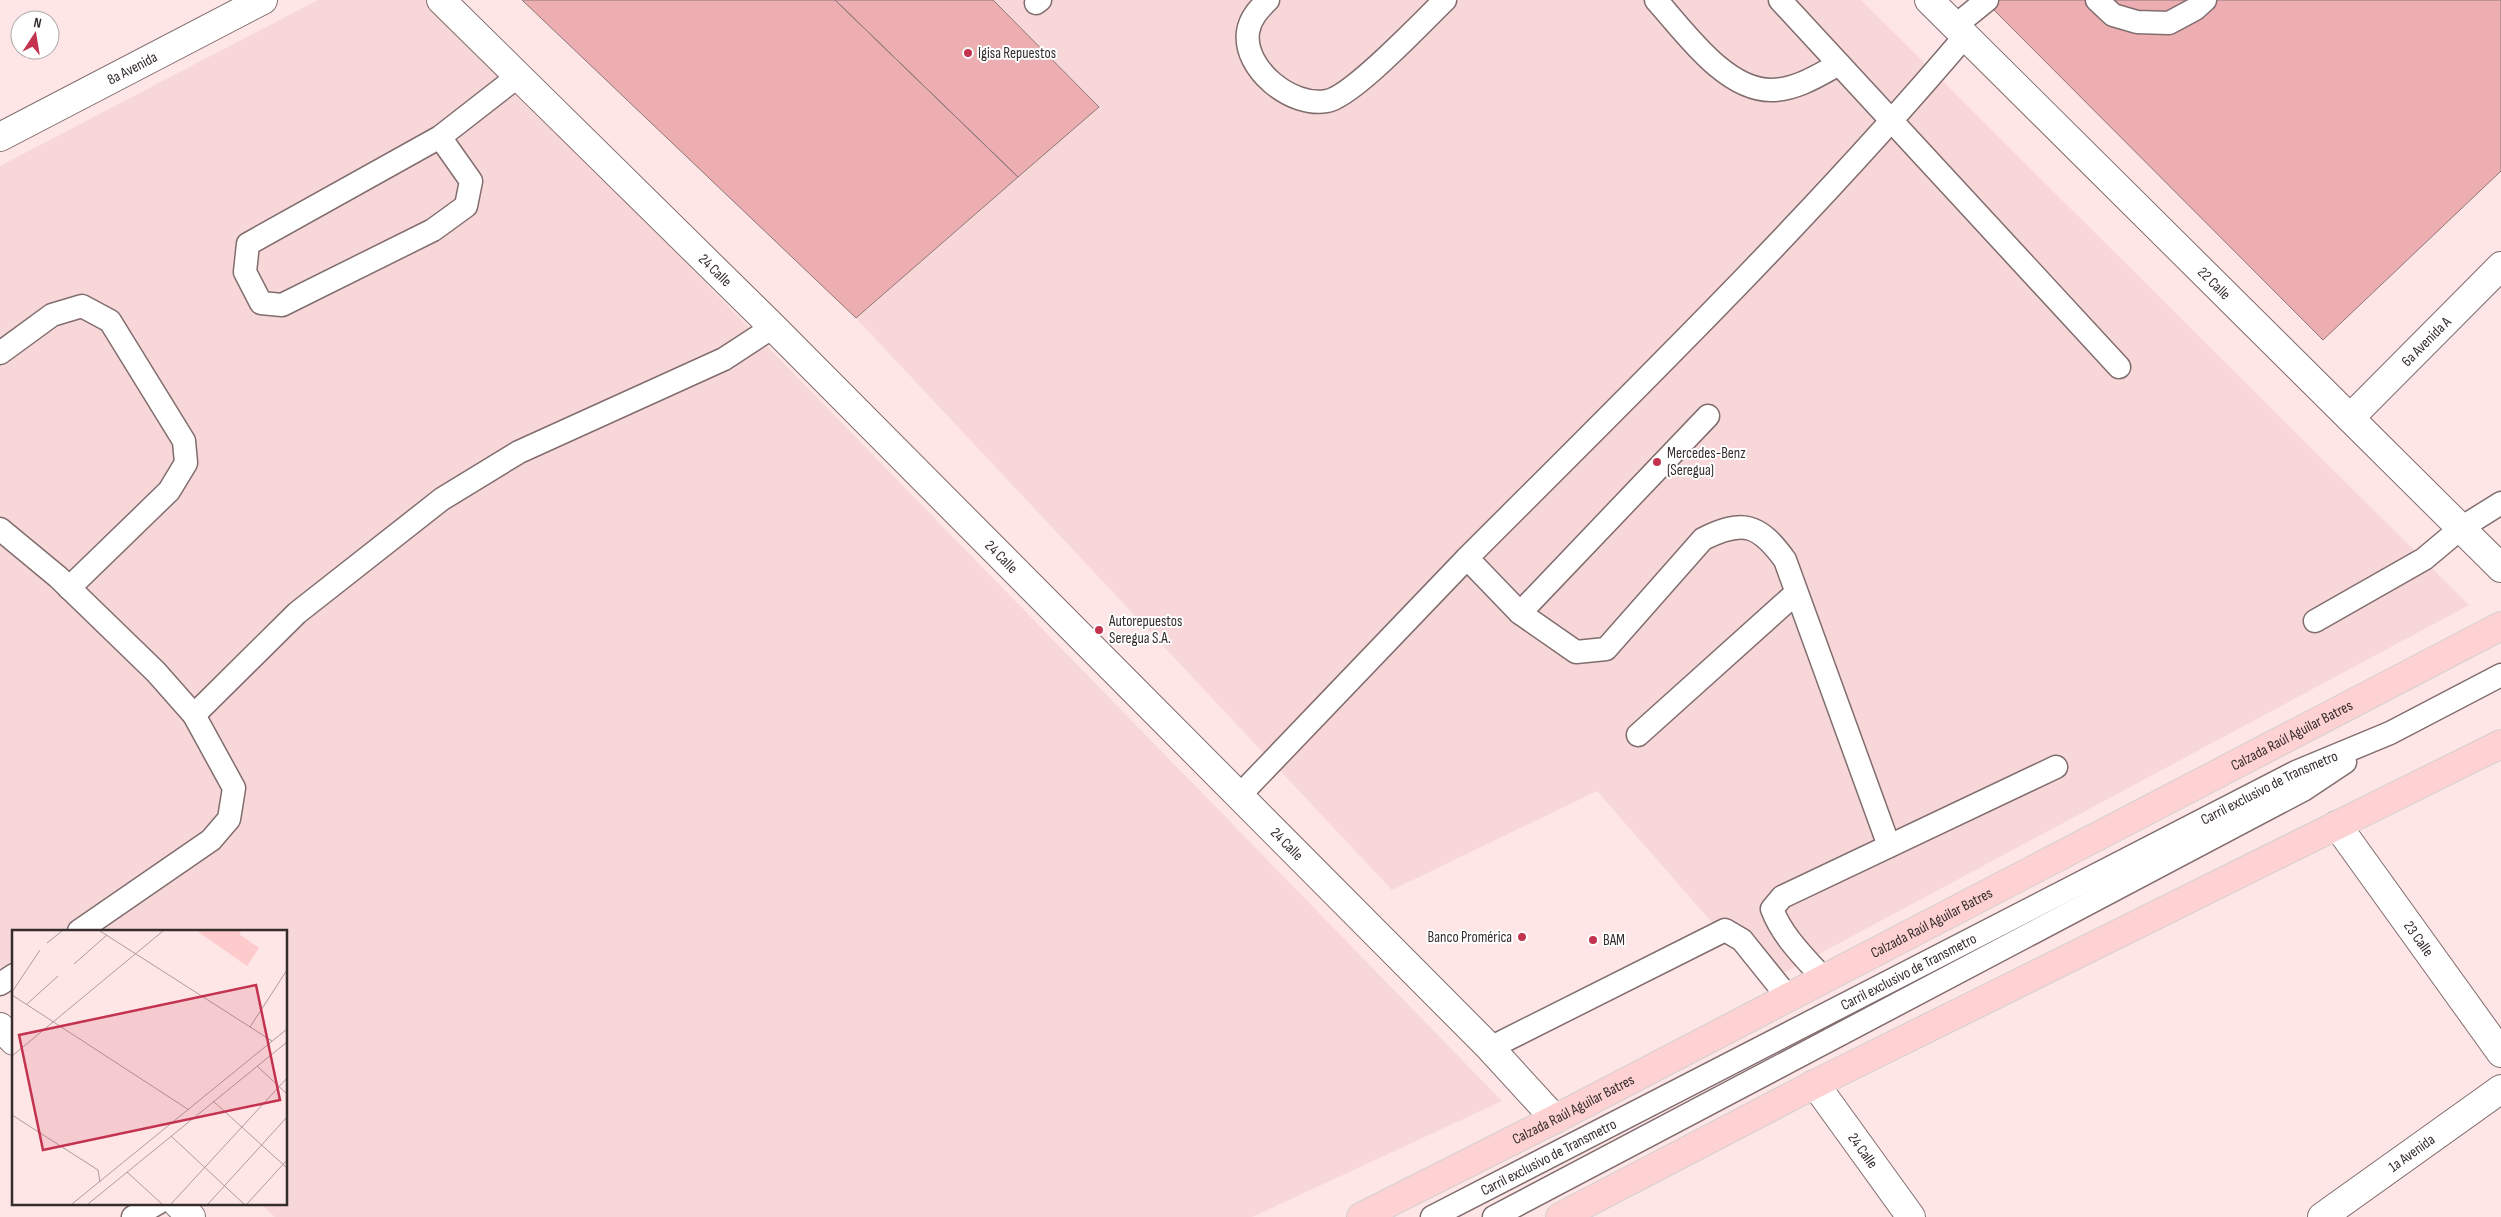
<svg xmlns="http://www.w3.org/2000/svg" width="2501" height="1217" font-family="'Sofia Sans Condensed',sans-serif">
<rect width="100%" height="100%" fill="#fee5e6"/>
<!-- built -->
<path fill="#f7d7d8" d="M318,0H430L1502,1101L1252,1217H275L260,1203H286V931H14V978L0,966V166Z
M993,0H1861L2469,605L1765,983L1597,791L1392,890L856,318L1099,107Z"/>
<!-- building -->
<path fill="#edaeb2" stroke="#8d7778" d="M522,0H835L1018,177L856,318Z
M835,0H993L1099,107L1018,177Z
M1984,0H2501V171L2323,340Z"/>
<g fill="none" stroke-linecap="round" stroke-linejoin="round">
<defs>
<g id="service">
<path d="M1268,0C1259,9 1250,18 1248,32C1243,69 1292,108 1327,101C1353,96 1422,22 1445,0"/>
<path d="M1656,0C1685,32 1725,90 1771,90C1796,90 1819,75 1839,64"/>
<path d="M1780,0L2119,367"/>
<path d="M2097,0L2113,15L2137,22L2169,23L2195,9L2205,0"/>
<path d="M1036,3L1040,0"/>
<path d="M1955,26L1987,0"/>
<path d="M440,137L471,181L466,206L433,230L282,305L261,303L245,272L248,244L440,137L517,77"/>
<path d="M0,353L52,315L82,306L110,321L184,441L186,463L169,491L69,588"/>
<path d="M0,529L58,577L156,672L194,715L234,788L229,819L211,840L79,931"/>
<path d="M1520,613L1708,416"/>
<path d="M2315,621L2424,559L2461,528L2501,503"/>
<path d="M194,715L297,613L442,499L519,452L724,359L773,327"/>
<path d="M1638,735L1796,593"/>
<path d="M1239,796L1467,558"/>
<path d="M1889,846L1785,560C1759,524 1743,519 1703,539L1606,649L1576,652L1520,613L1467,558C1637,388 1810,219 1966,35"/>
<path d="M1823,978C1804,957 1782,936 1772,909L1782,897L2056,767"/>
<path d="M0,984L14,975"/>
<path d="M1490,1048L1725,930L1742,940L1787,996"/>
<path d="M133,1217L158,1203"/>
<path id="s1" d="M1432,1217L2296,772L2390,733L2501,675"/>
<path d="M1494,1217L2303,790L2345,762"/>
</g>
<g id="minor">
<path id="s2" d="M441,0L773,327L1490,1048L1555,1119"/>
<path id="s3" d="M1929,0L2501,568"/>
<path id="s4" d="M0,137L263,0"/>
<path id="s5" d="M2350,418L2501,266"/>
<path id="s6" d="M2337,825L2501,1053"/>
<path d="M0,1027L14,1041"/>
<path id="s7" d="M1815,1084L1911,1217"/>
<path d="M177,1203L191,1217"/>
<path id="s8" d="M2322,1217L2501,1089"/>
</g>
<g id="trunk">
<path id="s9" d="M1361,1217L1555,1119L2501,626"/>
<path d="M1560,1217L1815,1084L2501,744"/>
</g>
</defs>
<!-- service casing -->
<use href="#service" stroke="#826d6e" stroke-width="25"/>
<!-- minor casing -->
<use href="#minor" stroke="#826d6e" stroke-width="30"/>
<!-- trunk casing -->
<use href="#trunk" stroke="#d3d1d1" stroke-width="30"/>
<!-- service -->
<use href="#service" stroke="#fff" stroke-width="22"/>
<!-- minor -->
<use href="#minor" stroke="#fff" stroke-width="28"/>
<!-- trunk -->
<use href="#trunk" stroke="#fed2d3" stroke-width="28"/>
</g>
<!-- markers -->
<g fill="#c3334e" stroke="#fff" stroke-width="2">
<circle cx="968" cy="53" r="5"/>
<circle cx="1657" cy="462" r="5"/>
<circle cx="1099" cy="630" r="5"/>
<circle cx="1522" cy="937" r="5"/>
<circle cx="1593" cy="940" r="5"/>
</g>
<g text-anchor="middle" stroke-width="4" stroke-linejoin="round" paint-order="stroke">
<!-- poi labels -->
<g font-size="15" fill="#352c2c" stroke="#fff" text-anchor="start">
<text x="978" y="58">Igisa Repuestos</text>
<text x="1667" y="458">Mercedes-Benz<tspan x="1667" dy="17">(Seregua)</tspan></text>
<text x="1109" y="626">Autorepuestos<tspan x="1109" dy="17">Seregua S.A.</tspan></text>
<text x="1512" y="942" text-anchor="end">Banco Promérica</text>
<text x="1603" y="945">BAM</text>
</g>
<!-- street labels -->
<g font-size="15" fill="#352c2c" stroke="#fff">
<text dy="5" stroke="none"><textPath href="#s4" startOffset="149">8a Avenida</textPath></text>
<text dy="5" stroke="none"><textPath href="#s2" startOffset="385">24 Calle</textPath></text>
<text dy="5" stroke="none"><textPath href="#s3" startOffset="402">22 Calle</textPath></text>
<text dy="5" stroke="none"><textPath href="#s5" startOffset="108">6a Avenida A</textPath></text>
<text dy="5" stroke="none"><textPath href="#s2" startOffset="790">24 Calle</textPath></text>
<text dy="5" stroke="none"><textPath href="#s9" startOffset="1048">Calzada Raúl Aguilar Batres</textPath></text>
<text dy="5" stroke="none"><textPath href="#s1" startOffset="941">Carril exclusivo de Transmetro</textPath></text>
<text dy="5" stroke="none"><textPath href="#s2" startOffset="1195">24 Calle</textPath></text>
<text dy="5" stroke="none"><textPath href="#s9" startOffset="642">Calzada Raúl Aguilar Batres</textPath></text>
<text dy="5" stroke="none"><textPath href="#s6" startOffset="140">23 Calle</textPath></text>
<text dy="5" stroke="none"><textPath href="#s1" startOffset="536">Carril exclusivo de Transmetro</textPath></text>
<text dy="5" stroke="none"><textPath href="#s9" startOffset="238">Calzada Raúl Aguilar Batres</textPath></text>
<text dy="5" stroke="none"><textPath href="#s7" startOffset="82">24 Calle</textPath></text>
<text dy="5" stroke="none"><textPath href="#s8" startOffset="110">1a Avenida</textPath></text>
<text dy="5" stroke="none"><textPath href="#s1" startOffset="131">Carril exclusivo de Transmetro</textPath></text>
</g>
</g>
<!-- overview -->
<g transform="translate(12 930)">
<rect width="275" height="275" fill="#fee5e6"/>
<path d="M185,1H229L227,4L247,18L235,36Z" fill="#fecbcd"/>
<path fill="none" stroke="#ae9b9c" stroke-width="1" d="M88,1L260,111M35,13L50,1M62,34L95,5M0,62L28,20M0,65L177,180M15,74L46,46M238,97L275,40M0,126L151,1M245,136L275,164M201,171L275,238M0,185L86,240L88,252M159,206L232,274M115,242L150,274M60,274L275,99M76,274L275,112M159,274L275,148M196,274L275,187M235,274L275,230"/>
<path fill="#c3334e" fill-opacity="0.15" stroke="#c3334e" stroke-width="2.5" d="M244,55L268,170L31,220L7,105Z"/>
<rect width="275" height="275" fill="none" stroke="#352c2c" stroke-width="2.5"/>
</g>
<!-- north arrow -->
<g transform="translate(35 35) rotate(12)"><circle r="24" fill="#ffffff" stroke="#aeabab"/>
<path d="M0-4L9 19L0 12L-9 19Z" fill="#c3334e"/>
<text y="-8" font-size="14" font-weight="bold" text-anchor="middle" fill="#352c2c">N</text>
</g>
</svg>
